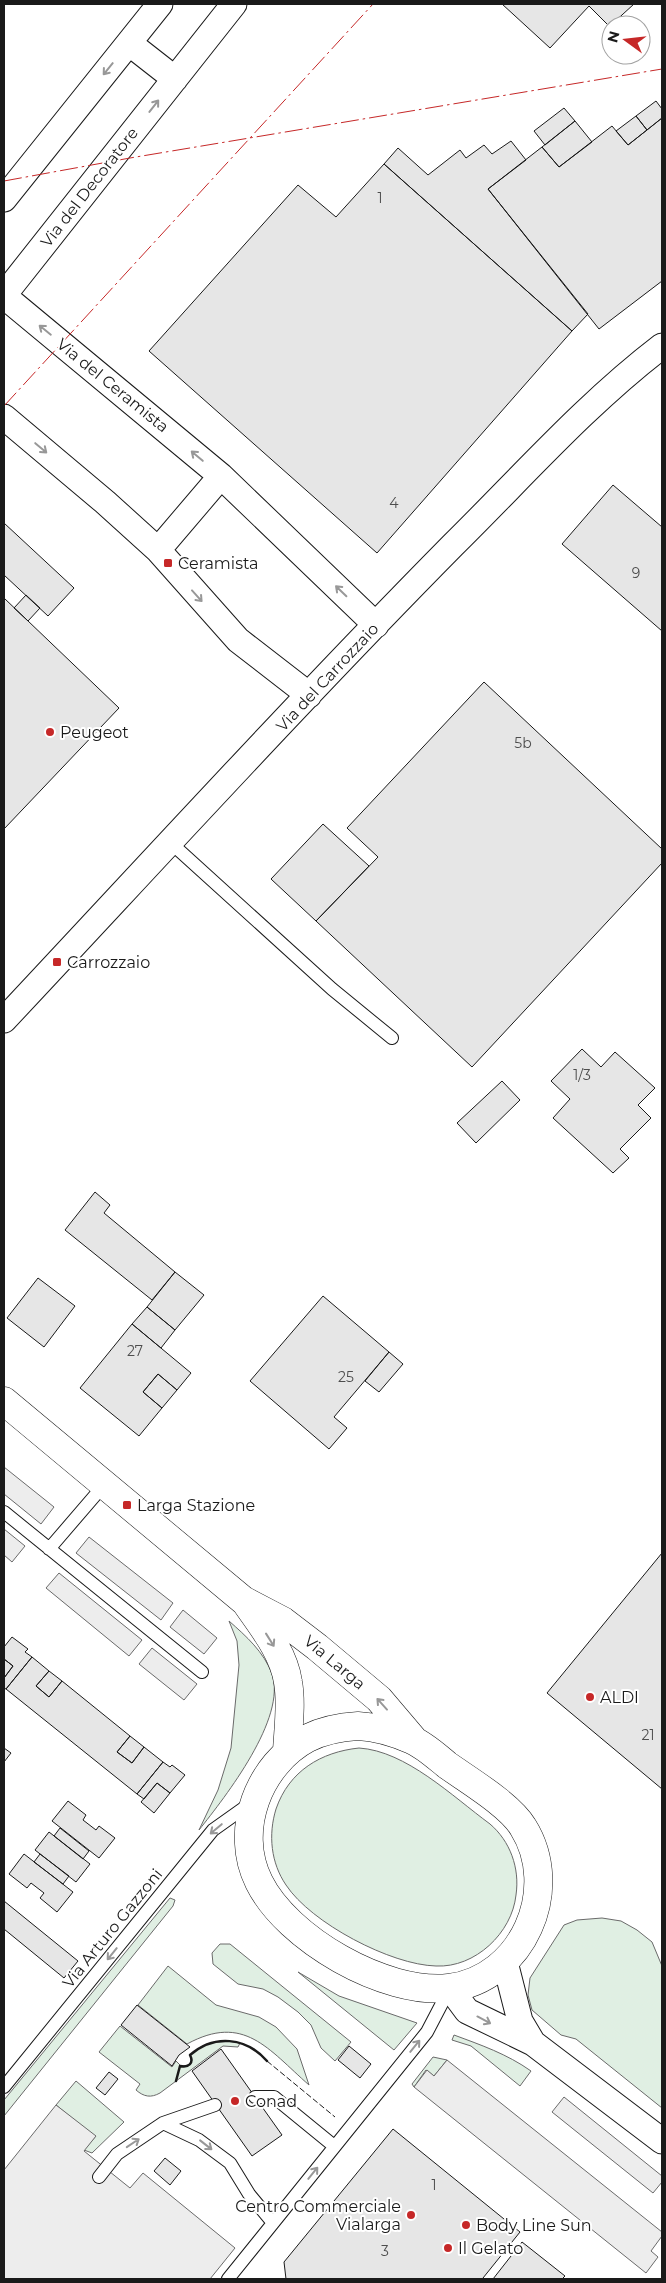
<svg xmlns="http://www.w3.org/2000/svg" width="666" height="2283" font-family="Montserrat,sans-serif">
<rect width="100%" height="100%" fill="#fff"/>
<!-- green -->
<path fill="#e0efe3" stroke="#6a6a6a" d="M229,1621C246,1636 264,1652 272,1674C287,1718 226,1796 199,1830L218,1790L231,1748L239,1665L237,1641Z
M359,1748C406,1751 452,1796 490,1824C510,1841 520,1868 516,1895C512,1933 475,1968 436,1966C391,1965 311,1923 286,1885C271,1863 268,1835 276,1809C289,1771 321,1752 359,1748Z
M170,1898L175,1900L173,1906L4,2116V2100Z
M602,1918L621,1921L637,1930L652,1942L662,1966V2108L576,2039L561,2035L532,2010L528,1995L530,1978L564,1925L577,1920Z
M220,1944H230L351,2042L335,2061L321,2048L311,2025L298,2012L278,1997L263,1989L238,1984L213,1964L212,1953Z
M168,1966L216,2005L259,2017L276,2027L297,2049L309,2085C268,2049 244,2013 187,2044L138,2005Z
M298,1972L339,1996L417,2023L394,2050Z
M120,2026L172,2067L176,2061L181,2066L189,2065L192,2060L190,2055C206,2041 220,2039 240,2043L238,2047L223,2046L160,2093C151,2098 144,2097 136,2090L140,2084L99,2052Z
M454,2035C481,2045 507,2054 531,2071L520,2086L471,2046L452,2040Z
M433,2057L447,2060L434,2076L426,2070L414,2087L412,2084Z
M76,2081L124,2122L92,2153L84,2150L95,2137L56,2105Z"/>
<!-- parking -->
<path fill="#ededed" stroke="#6a6a6a" d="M4,1467L54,1507L41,1524L4,1494Z
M4,1529L25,1546L12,1562L4,1555Z
M89,1537L173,1603L161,1620L76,1553Z
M59,1573L142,1640L129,1656L46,1588Z
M183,1610L217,1638L204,1654L170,1627Z
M152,1648L197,1684L184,1700L139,1664Z
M447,2060L662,2232V2236L651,2251L658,2257L646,2273L414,2087L427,2070L434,2076Z
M564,2097L662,2176V2182L653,2193L552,2112Z
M56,2105L96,2136L84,2151L130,2188L143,2173L235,2248L210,2279H4V2170Z"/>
<!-- building -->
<path fill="#e6e6e6" stroke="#1a1a1a" d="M502,4H634L611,25V28L589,6L550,48Z
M656,101L662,109V118L647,130L636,116Z
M564,108L575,121L545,145L534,131Z
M636,116L647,130L628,145L616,131Z
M662,118V281L599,329L488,189L542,147L559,167L612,126L628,145Z
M575,121L592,142L559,167L542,147Z
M511,141L526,160L488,189L588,314L572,331L384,164L398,148L428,175L460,150L466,158L484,145L492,154Z
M384,164L572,331L377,553L149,351L298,185L336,217Z
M613,485L662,527V631L562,544Z
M4,523L74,588L48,616L4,575Z
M26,595L40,608L28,621L14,608Z
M4,598L119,708L4,829Z
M484,682L662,849V863L472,1067L316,921L378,857L347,828Z
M323,824L369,866L316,921L271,879Z
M582,1049L601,1067L615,1052L655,1088L638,1105L651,1118L620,1149L629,1158L613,1173L553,1118L570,1099L551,1081Z
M502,1081L520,1100L476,1143L457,1123Z
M95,1192L110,1205L104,1213L175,1272L152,1300L65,1230Z
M175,1272L204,1295L175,1330L147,1307Z
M38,1278L75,1306L44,1347L7,1318Z
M323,1296L389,1352L334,1417L347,1428L329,1449L250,1381Z
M147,1307L175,1330L161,1348L132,1324Z
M132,1324L191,1373L177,1390L158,1374L143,1392L162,1408L139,1436L80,1388Z
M389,1352L403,1364L379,1392L365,1381Z
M158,1374L177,1390L162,1408L143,1392Z
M662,1553V1789L547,1693Z
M12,1637L28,1649L25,1652L32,1657L6,1689L4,1688V1678L13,1666L4,1659V1647Z
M32,1657L49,1671L36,1686L49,1697L62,1681L130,1736L117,1752L132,1763L144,1747L163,1762L137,1794L6,1689Z
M4,1659L13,1666L4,1678Z
M49,1671L62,1681L49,1697L36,1686Z
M130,1736L144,1747L132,1763L117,1752Z
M4,1748L11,1753L4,1762Z
M163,1762L170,1767L172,1765L185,1775L170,1793L157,1783L144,1799L137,1794Z
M157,1783L170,1793L154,1813L141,1802Z
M68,1801L86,1815L83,1820L96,1830L99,1826L115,1838L99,1858L52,1821Z
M60,1828L89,1851L83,1859L54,1836Z
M49,1832L90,1864L76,1882L35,1850Z
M24,1854L73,1892L57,1912L40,1898L44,1893L31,1883L27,1888L9,1874Z
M40,1854L69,1876L63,1884L34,1862Z
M4,1901L78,1961L64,1978L4,1929Z
M137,2005L190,2047L179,2055L172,2066L121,2025Z
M349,2046L371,2064L360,2078L338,2060Z
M221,2049L282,2135L252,2156L192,2071Z
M109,2072L118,2079L105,2095L96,2088Z
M393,2129L520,2232L483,2278L485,2279H286L284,2262Z
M165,2158L181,2171L170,2185L154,2171Z
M522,2242L565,2276L562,2279H493Z"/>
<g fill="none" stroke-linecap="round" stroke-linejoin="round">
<defs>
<path id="service" d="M171,843L332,989L392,1038
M4,1512L202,1672
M49,1549L104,1485
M4,2087L213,1830L251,1803
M255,2097H274L334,2146
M163,2123L199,2140L230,2163L249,2194L273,2223
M99,2177L117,2154L163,2123L215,2105
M228,2279L427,2032L450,1988"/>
<path id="minor" d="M129,43L175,79
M4,199L160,4
M4,295L234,4
M4,296L221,476L376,625
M4,417L105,502L158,550L238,640L309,695
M158,550L221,476
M4,1020C153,861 300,700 453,545C521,478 586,404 662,346
M505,1962L520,2021L533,2043
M450,1988L467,2011L533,2043L662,2141"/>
<path id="secondary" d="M4,1401L243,1600L283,1621L317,1647L379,1699L413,1739
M246,1603C262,1626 284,1653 288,1682C292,1704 288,1730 287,1752
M358,1726C377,1727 394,1732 412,1740C424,1745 436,1756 447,1765C468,1780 510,1805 523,1827C562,1889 523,1979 449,1988C385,1995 287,1939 259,1882C233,1830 259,1764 308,1738C324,1730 341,1727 358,1726Z"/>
</defs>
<!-- service casing -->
<use href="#service" stroke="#1a1a1a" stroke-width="14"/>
<!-- minor casing -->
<use href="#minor" stroke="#1a1a1a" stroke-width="27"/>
<!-- secondary casing -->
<use href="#secondary" stroke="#1a1a1a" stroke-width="29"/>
<!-- service -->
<use href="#service" stroke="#fff" stroke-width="12"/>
<!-- minor -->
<use href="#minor" stroke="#fff" stroke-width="25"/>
<!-- secondary -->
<use href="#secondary" stroke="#fff" stroke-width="28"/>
<!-- fence -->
<path stroke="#1a1a1a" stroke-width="1" stroke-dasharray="6 2.5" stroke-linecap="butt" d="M267,2061L335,2117"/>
<!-- wall -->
<path stroke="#1a1a1a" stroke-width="2.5" d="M176,2081L180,2066C189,2068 194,2063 190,2055C214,2034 246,2037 267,2061"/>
<!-- power -->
<path stroke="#c62828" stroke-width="1" stroke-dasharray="18 4 2.5 4" stroke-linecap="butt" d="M4,181L130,158L662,69
M4,406L373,4"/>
</g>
<!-- one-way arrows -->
<defs><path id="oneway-shaft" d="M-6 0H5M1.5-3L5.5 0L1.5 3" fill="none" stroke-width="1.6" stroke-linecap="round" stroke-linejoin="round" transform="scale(1.25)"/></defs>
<g stroke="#989898">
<use href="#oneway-shaft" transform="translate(108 69) rotate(129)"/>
<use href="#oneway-shaft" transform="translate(154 106) rotate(-52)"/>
<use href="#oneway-shaft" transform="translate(45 330) rotate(-141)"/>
<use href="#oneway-shaft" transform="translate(41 448) rotate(40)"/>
<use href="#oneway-shaft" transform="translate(197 456) rotate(-140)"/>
<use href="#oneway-shaft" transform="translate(341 591) rotate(-136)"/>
<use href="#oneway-shaft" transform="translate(197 596) rotate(48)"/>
<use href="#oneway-shaft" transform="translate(270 1640) rotate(58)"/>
<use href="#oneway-shaft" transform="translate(382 1704) rotate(-132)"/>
<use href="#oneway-shaft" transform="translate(216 1829) rotate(140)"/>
<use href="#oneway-shaft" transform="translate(112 1954) rotate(129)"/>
<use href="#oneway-shaft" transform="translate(484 2020) rotate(28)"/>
<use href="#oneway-shaft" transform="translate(415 2046) rotate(-51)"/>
<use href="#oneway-shaft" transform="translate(133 2143) rotate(-34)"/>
<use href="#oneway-shaft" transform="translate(206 2145) rotate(38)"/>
<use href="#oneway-shaft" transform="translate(313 2173) rotate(-51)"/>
</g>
<!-- markers -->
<g fill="#c62828" stroke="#fff" stroke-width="2">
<rect x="163" y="558" width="10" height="10" rx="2.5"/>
<circle cx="50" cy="732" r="5"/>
<rect x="52" y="957" width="10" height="10" rx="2.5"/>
<rect x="122" y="1500" width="10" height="10" rx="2.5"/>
<circle cx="590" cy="1697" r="5"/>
<circle cx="235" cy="2101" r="5"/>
<circle cx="411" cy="2215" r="5"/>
<circle cx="466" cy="2225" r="5"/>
<circle cx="448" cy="2248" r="5"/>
</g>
<g text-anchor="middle" stroke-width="4" stroke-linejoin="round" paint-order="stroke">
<!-- number labels -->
<g font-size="14" fill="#4d4d4d">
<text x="380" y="203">1</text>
<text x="394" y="508">4</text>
<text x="636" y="578">9</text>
<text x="523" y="748">5b</text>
<text x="582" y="1080">1/3</text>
<text x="135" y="1356">27</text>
<text x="346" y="1382">25</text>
<text x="648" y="1740">21</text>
<text x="434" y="2190">1</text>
<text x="385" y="2256">3</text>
</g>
<!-- street labels -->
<g font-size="16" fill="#1a1a1a" stroke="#fff">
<text transform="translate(89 187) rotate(-52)" y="6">Via del Decoratore</text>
<text transform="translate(113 385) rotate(39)" y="6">Via del Ceramista</text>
<text transform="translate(327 677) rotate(-47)" y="6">Via del Carrozzaio</text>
<text transform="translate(335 1662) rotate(40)" y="6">Via Larga</text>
<text transform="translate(112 1928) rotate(-51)" y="6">Via Arturo Gazzoni</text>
</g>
<!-- poi labels -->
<g font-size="16" fill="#1a1a1a" stroke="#fff" text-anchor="start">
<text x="178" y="569">Ceramista</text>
<text x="60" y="738">Peugeot</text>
<text x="67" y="968">Carrozzaio</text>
<text x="137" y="1511">Larga Stazione</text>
<text x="600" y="1703">ALDI</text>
<text x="245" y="2107">Conad</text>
<text x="401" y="2212" text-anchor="end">Centro Commerciale<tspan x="401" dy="18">Vialarga</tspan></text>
<text x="476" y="2231">Body Line Sun</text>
<text x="458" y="2254">Il Gelato</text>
</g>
</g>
<!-- border -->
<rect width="666" height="2283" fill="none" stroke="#1a1a1a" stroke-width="10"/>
<!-- north arrow -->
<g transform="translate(626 40) rotate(285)"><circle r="24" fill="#ffffff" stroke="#a3a3a3"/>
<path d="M0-4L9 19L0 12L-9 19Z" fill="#c62828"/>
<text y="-8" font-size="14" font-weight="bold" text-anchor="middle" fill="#1a1a1a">N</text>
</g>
</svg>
